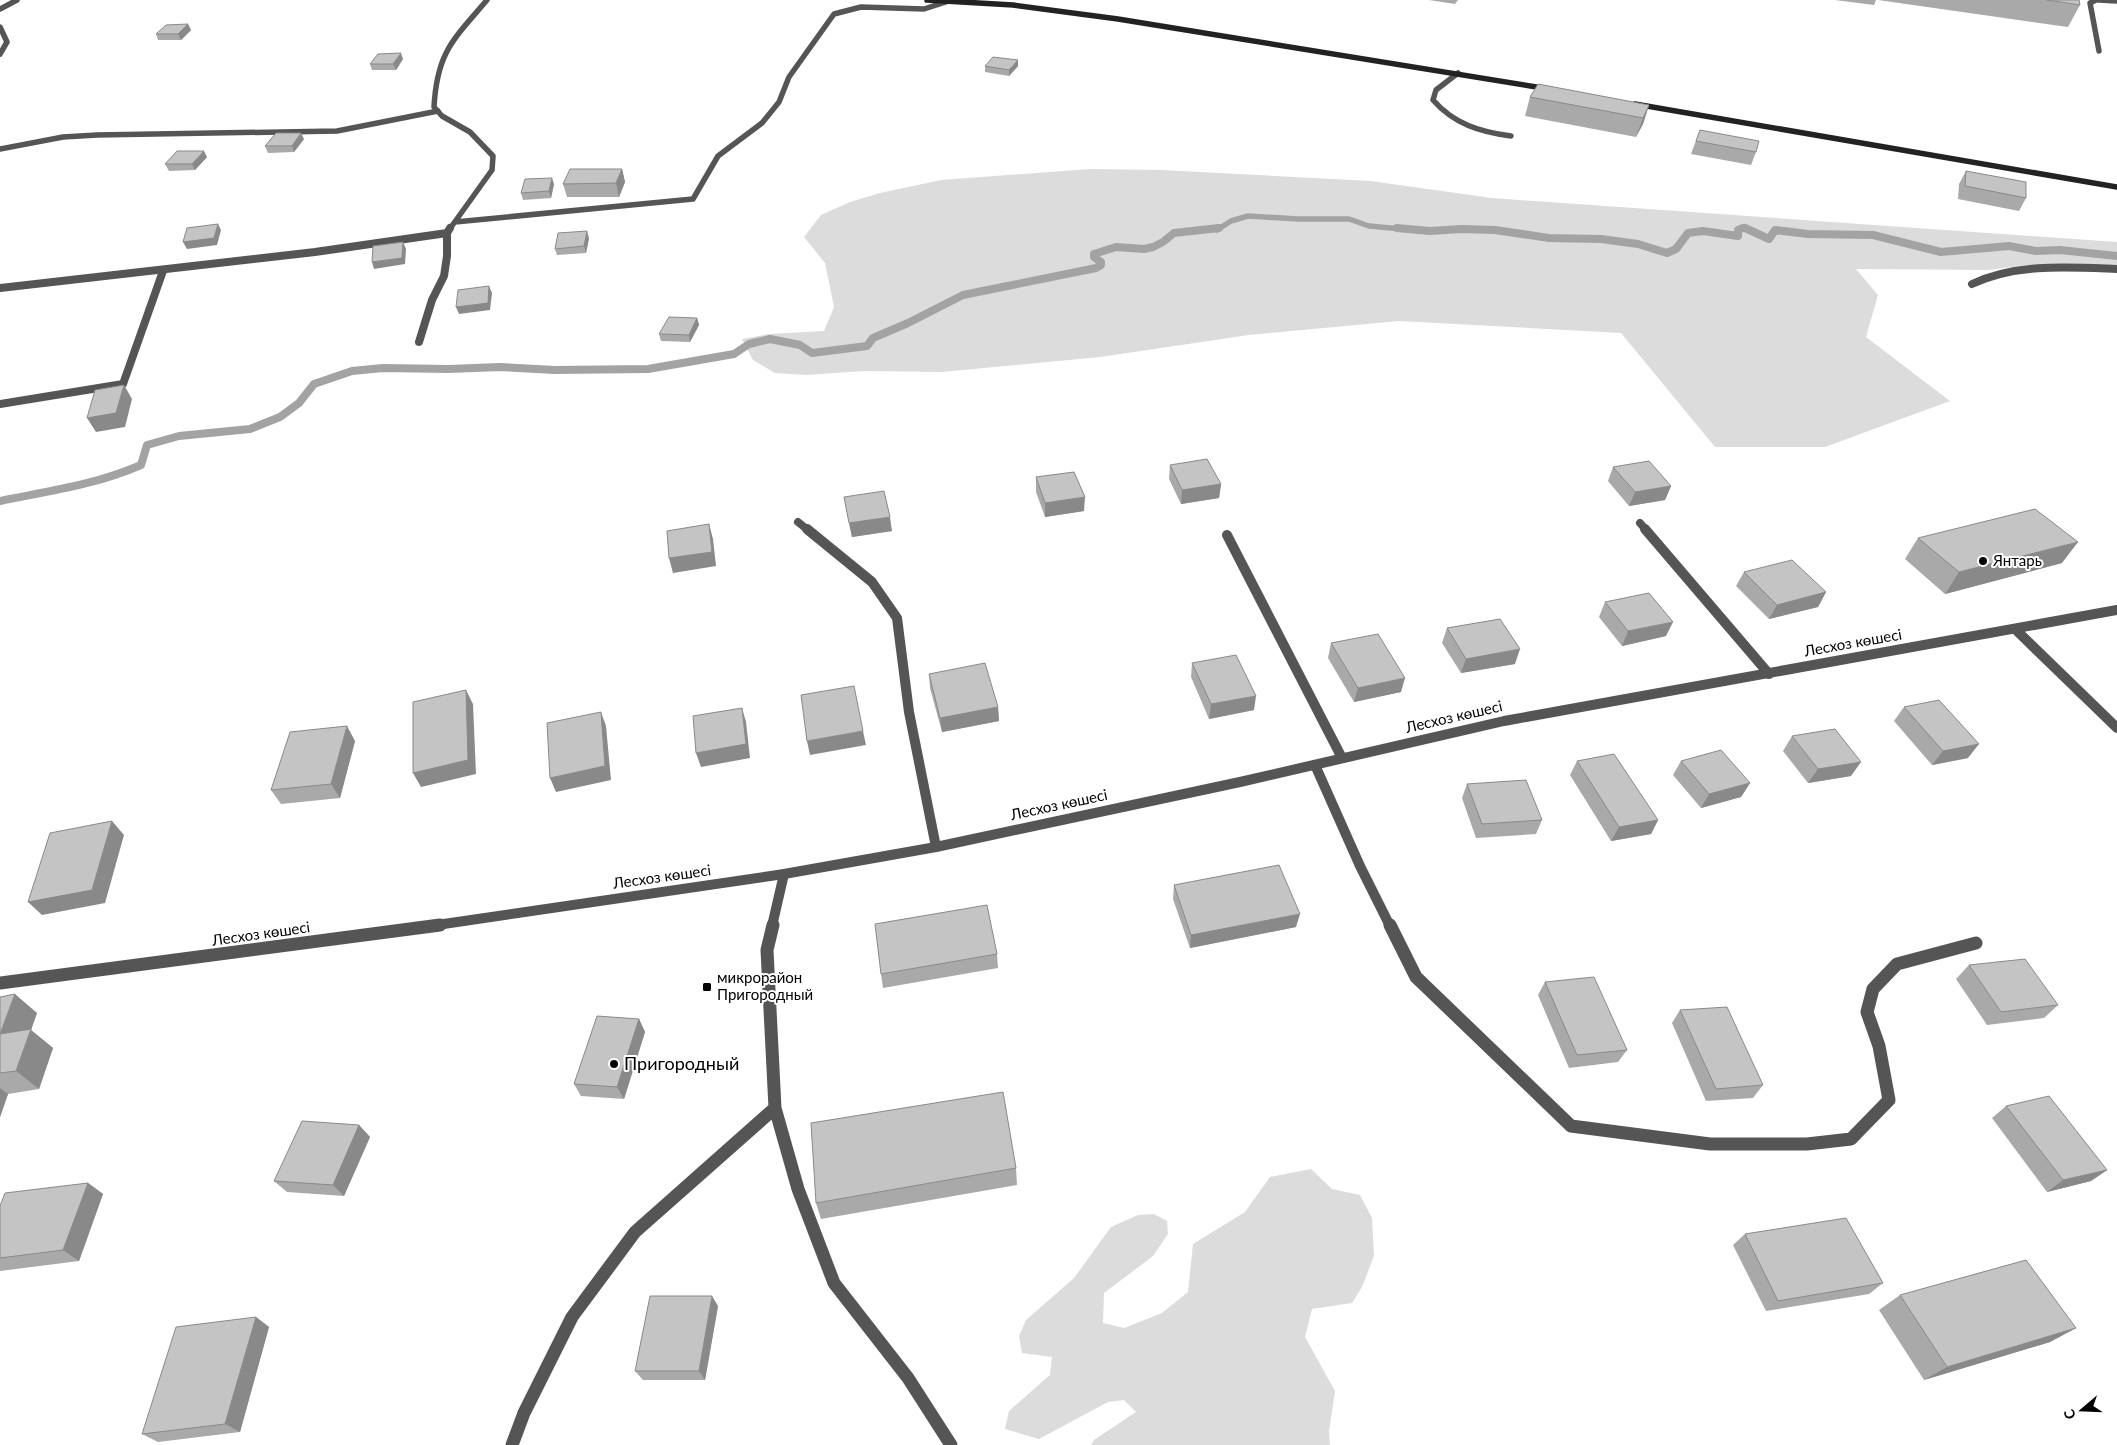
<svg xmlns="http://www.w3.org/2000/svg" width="2117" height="1445" font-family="Lato,sans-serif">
<rect width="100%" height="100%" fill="#fff"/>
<!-- green -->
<path fill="#dcdcdc" d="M1090,169L1162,170L1371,181L1492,198L2117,242V265L2066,264L2019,266L1988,270L1856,269L1878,295L1866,337L1950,401L1825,447H1715L1621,333L1399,321L1249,335L1100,357L942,372L864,371L806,375L775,373L753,360L742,339L769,334L824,331L834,307L825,263L804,237L821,215L850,202L880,193L941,180Z
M1311,1169L1332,1189L1360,1195L1372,1218L1374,1256L1362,1287L1352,1303L1312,1309L1305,1337L1335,1391L1329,1431L1330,1445H1091L1094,1440L1136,1412L1124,1400L1108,1402L1039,1439L1005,1429L1009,1411L1050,1375L1052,1357L1022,1353L1019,1336L1026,1320L1074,1278L1111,1227L1138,1215L1154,1214L1167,1221L1168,1234L1153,1256L1104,1293L1103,1323L1124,1328L1162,1313L1188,1292L1193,1244L1245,1212L1270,1177Z"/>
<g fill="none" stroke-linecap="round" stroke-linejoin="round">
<!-- stream-far1 -->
<path stroke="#a3a3a3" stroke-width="5.5" d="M1217,230L1231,221L1248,216L1298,219H1349L1369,226L1412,230
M1453,230H1480
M1739,230L1744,228L1748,230"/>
<!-- stream -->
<path stroke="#a3a3a3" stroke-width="8" d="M1397,228L1430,231L1461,229L1495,230L1549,238L1601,239L1638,244L1667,253L1676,249L1688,233L1703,231L1738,236V230L1743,228
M1745,228L1769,239L1775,230L1808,234L1873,235L1941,252L2009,246L2036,251L2060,250L2117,256
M0,501C49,491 95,485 141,465L147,445L179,436L250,429L280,417L299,403L314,384L352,371L383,368L449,369L500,367L555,370L648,369L734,354L749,344L770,339L800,345L812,353L867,346L873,338L908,323L963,295L1096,268L1101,265V262L1094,257V254L1116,247L1144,249L1153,247L1163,242L1174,233L1219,228"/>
<!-- lane-far3 -->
<path stroke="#555" stroke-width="5.5" d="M2096,0L2090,3L2099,51
M2099,0L2117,1
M1458,73L1436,90L1433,100C1454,124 1480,132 1511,136
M0,149L63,137L97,135L337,131L438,111"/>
<!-- lane-far2 -->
<path stroke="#555" stroke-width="8" d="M1972,284C2017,263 2068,267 2117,269
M419,342L432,300L444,276L447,256V233
M0,404L123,384L163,271
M798,522L808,530
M1640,523L1646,530"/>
<!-- lane-far1 -->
<path stroke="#555" stroke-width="10" d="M807,529L872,582L897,618L909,712L936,847
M1645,529L1769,674
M1227,535L1342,758
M1315,765L1360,866L1390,926
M772,926L784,874"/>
<!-- lane -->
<path stroke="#555" stroke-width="13" d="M773,925L767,950L775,1108L798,1189L834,1283L908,1378L951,1445
M1390,925L1416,977L1571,1126L1710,1144H1807L1851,1139L1889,1100L1879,1046L1867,1012L1873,989L1897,964L1976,943
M512,1445L524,1413L572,1317L635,1232L775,1108"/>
<!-- street-far3 -->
<path stroke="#555" stroke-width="5.5" d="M0,9L17,0
M0,27L7,42L0,54
M455,222L693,199L718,156L762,123L779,102L789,77L834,14L861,7L924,9L949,1
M449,230L492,170L493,156L470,132L442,116L434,107C437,52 453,40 487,0"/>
<!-- street-far2 -->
<path stroke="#555" stroke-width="8" d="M0,288L315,252L447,233L450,228"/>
<!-- street-far1 -->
<path stroke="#555" stroke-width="10" d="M2015,629L2117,728
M430,926L784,874L936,847L1240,782L1504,721L2117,610"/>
<!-- street -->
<path stroke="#555" stroke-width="13" d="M0,983L440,925"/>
<!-- secondary -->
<path stroke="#222" stroke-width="5.5" d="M927,0L1013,5L1118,19L1549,89
M1635,104L2117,187"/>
</g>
<!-- wall -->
<path fill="#a9a9a9" d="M1429,0H1458L1455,4Z
M1835,0H1876L1874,5Z
M1878,0H2079L2080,5L2068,27Z
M188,24L191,30L181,40H158L156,34Z
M403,59L396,70H372L370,64Z
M985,66H1018L1009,76L985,72Z
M1530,97L1649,105L1643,124L1636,137L1525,116Z
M1700,130L1756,152L1751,165L1691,154Z
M304,139L294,152L268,153L265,146Z
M207,157L195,170L169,171L165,164Z
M622,169L625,182L619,197H567L563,184Z
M1966,171L2026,198L2019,211L1958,199L1959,184Z
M554,184L551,198L523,200L521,193Z
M589,238L586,253L557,255L555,249Z
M697,318L699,325L690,342L661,341L659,334Z
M1170,465L1221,484L1219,498L1181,504L1169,479Z
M1613,467L1671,486L1665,500L1629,506L1608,481Z
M1036,477L1084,511L1045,517L1036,492Z
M844,497L892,531L852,537Z
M1918,538L2062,563L1945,594L1905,559Z
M1744,572L1826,592L1818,607L1769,619L1736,586Z
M1605,602L1666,636L1622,646L1599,617Z
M1447,628L1515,664L1461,673L1442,643Z
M1331,643L1401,692L1354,702L1328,658Z
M1192,663L1254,710L1209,719L1191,677Z
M929,674L998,707L999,721L942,732L930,688Z
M1904,707L1968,758L1932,765L1894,721Z
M1792,736L1851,776L1808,783L1783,751Z
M355,741L340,798L281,804L271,790Z
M1577,761L1658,820L1651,834L1611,841L1570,775Z
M1681,761L1750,783L1741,797L1701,808L1673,775Z
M1467,784L1542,820L1536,834L1476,838L1462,798Z
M1174,885L1296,927L1190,948L1173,899Z
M997,954L998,968L883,988L881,974Z
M1969,965L2058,1005L2044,1018L1987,1025L1956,979Z
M1545,982L1627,1050L1618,1062L1569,1068L1538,995Z
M0,997L37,1013L31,1030L53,1048L39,1089L8,1094L0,1117Z
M1680,1010L1763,1085L1753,1098L1706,1101L1672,1023Z
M639,1019L645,1032L624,1099L581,1096L574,1084Z
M2006,1106L2107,1170L2091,1181L2047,1192L1992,1118Z
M359,1125L370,1137L344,1196L287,1192L274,1181Z
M1016,1168L1017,1185L821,1219L816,1203Z
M88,1183L103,1194L79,1261L0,1271V1206Z
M1745,1234L1883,1283L1869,1294L1766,1311L1733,1245Z
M1900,1295L2076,1328L2050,1342L1924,1380L1879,1310Z
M718,1306L705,1380H643L635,1371Z
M256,1317L269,1327L240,1432L158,1442L142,1434Z"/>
<!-- shaded-wall -->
<path fill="#898989" d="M188,24L191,30L181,40L178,34Z
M401,53L403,59L396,70L393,64Z
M1018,60V66L1009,76V70Z
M1649,105L1643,124L1636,137L1643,118Z
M301,133L304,139L294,152L292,146Z
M204,151L207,157L195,170L192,164Z
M622,169L625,182L619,197L616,183Z
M552,178L554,184L551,198L549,191Z
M218,224L221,230L217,245L187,249L183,242Z
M587,231L589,238L586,253L584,246Z
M403,242L406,249L405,264L374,269L372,262Z
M489,286L492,293L490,310L459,314L456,307Z
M697,318L699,325L690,342L689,335Z
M124,385L132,399L125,427L96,432L87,418Z
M1221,484L1219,498L1181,504L1182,490Z
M1671,486L1665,500L1629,506L1635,492Z
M1085,497L1084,511L1045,517V503Z
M890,517L892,531L852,537L849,523Z
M709,524L713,539L716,566L673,573L669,558Z
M2078,542L2062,563L1945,594L1959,572Z
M1826,592L1818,607L1769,619L1777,605Z
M1673,622L1666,636L1622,646L1628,631Z
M1520,649L1515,664L1461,673L1466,659Z
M1405,678L1401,692L1354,702L1358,688Z
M466,690L473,704L476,774L421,787L413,773Z
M1256,696L1254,710L1209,719L1211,704Z
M998,707L999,721L942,732L940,718Z
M742,708L746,722L750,758L701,767L696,753Z
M601,712L606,726L611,780L556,792L550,778Z
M347,726L355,741L340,798L331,784Z
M863,731L866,745L810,755L807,741Z
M1979,744L1968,758L1932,765L1943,751Z
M1861,762L1851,776L1808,783L1818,769Z
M1750,783L1741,797L1701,808L1709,794Z
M1658,820L1651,834L1611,841L1619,827Z
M112,821L124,835L105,903L42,915L28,902Z
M1300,914L1296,927L1190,948L1191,935Z
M15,994L37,1013L31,1030L53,1048L39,1089L16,1071L0,1034Z
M639,1019L645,1032L624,1099L617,1087Z
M0,1088L8,1094L0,1117Z
M359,1125L370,1137L344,1196L333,1185Z
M2107,1170L2091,1181L2047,1192L2063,1180Z
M88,1183L103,1194L79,1261L63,1250Z
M712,1296L718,1306L705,1380L699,1371Z
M256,1317L269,1327L240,1432L225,1424Z
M2076,1328L2050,1342L1924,1380L1947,1367Z"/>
<!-- building -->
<path fill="#c4c4c4" stroke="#898989" d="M2047,0H2079L2080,5Z
M188,24L178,34H156L166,25Z
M401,53L393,64H370L378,54Z
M993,57L1018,60L1009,70L985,66Z
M1538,84L1649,105L1643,118L1530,97Z
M1700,130L1759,141L1756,152L1696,141Z
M276,133H301L292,146H265Z
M177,151H204L192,164H165Z
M570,169H622L616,183L563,184Z
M1966,171L2026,182V198L1965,186Z
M552,178L549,191L521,193L525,179Z
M218,224L214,238L183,242L187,228Z
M587,231L584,246L555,249L558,233Z
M403,242L402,258L372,262L373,246Z
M489,286L488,303L456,307L458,290Z
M669,317L697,318L689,335L659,334Z
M124,385L116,413L87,418L95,390Z
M1207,459L1221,484L1182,490L1170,465Z
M1649,461L1671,486L1635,492L1613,467Z
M1074,472L1085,497L1045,503L1036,477Z
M884,491L890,517L849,523L844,497Z
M2035,509L2078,542L1959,572L1918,538Z
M709,524L712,552L669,558L667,531Z
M1792,560L1826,592L1777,605L1744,572Z
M1649,593L1673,622L1628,631L1605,602Z
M1500,619L1520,649L1466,659L1447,628Z
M1378,634L1405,678L1358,688L1331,643Z
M1236,655L1256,696L1211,704L1192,663Z
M985,663L998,707L940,718L929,674Z
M854,686L863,731L807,741L801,695Z
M466,690L468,760L413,773V702Z
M1939,700L1979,744L1943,751L1904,707Z
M742,708L746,744L696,753L693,716Z
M601,712L605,766L550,778L547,723Z
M347,726L331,784L271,790L290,732Z
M1835,729L1861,762L1818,769L1792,736Z
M1721,750L1750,783L1709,794L1681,761Z
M1614,754L1658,820L1619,827L1577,761Z
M1526,780L1542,820L1482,824L1467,784Z
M112,821L92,890L28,902L50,833Z
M1279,865L1300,914L1191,935L1174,885Z
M987,905L997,954L881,974L875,924Z
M2025,959L2058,1005L2001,1012L1969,965Z
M1594,977L1627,1050L1577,1055L1545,982Z
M15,994L0,1034L31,1029L16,1071L0,1073V997Z
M1727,1007L1763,1085L1716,1089L1680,1010Z
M597,1016L639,1019L617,1087L574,1084Z
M1003,1092L1016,1168L816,1203L811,1123Z
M2049,1096L2107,1170L2063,1180L2006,1106Z
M302,1121L359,1125L333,1185L274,1181Z
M88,1183L63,1250L0,1258V1206L5,1193Z
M1846,1218L1883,1283L1778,1301L1745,1234Z
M2026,1260L2076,1328L1947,1367L1900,1295Z
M650,1296H712L699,1371H635Z
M256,1317L225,1424L142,1434L176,1327Z"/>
<!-- markers -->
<g fill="#000" stroke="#fff" stroke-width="2">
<circle cx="1983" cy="561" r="5"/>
<rect x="702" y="982" width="10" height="10" rx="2.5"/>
<circle cx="614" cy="1064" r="5"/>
</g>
<g text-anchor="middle" stroke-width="4" stroke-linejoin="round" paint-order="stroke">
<!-- poi labels -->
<g font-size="15" fill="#000" stroke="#fff" text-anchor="start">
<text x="1993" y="566">Янтарь</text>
<text x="717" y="983">микрорайон<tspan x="717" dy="17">Пригородный</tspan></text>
</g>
<!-- street labels -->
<g font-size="15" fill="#000" stroke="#fff">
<text transform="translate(1853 643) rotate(-10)" y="5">Лесхоз көшесі</text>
<text transform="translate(1454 717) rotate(-13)" y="5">Лесхоз көшесі</text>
<text transform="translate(1059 805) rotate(-12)" y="5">Лесхоз көшесі</text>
<text transform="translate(662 877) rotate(-8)" y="5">Лесхоз көшесі</text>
<text transform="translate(261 934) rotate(-8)" y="5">Лесхоз көшесі</text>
</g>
<!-- near-poi labels -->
<g font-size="18" fill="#000" stroke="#fff" text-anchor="start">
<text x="624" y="1070">Пригородный</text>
</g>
</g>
<!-- north arrow -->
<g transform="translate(2082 1410) rotate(251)" stroke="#ffffff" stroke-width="4" paint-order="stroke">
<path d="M0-4L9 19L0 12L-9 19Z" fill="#000000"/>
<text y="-8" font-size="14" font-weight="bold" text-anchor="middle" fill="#000000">С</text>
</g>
</svg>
